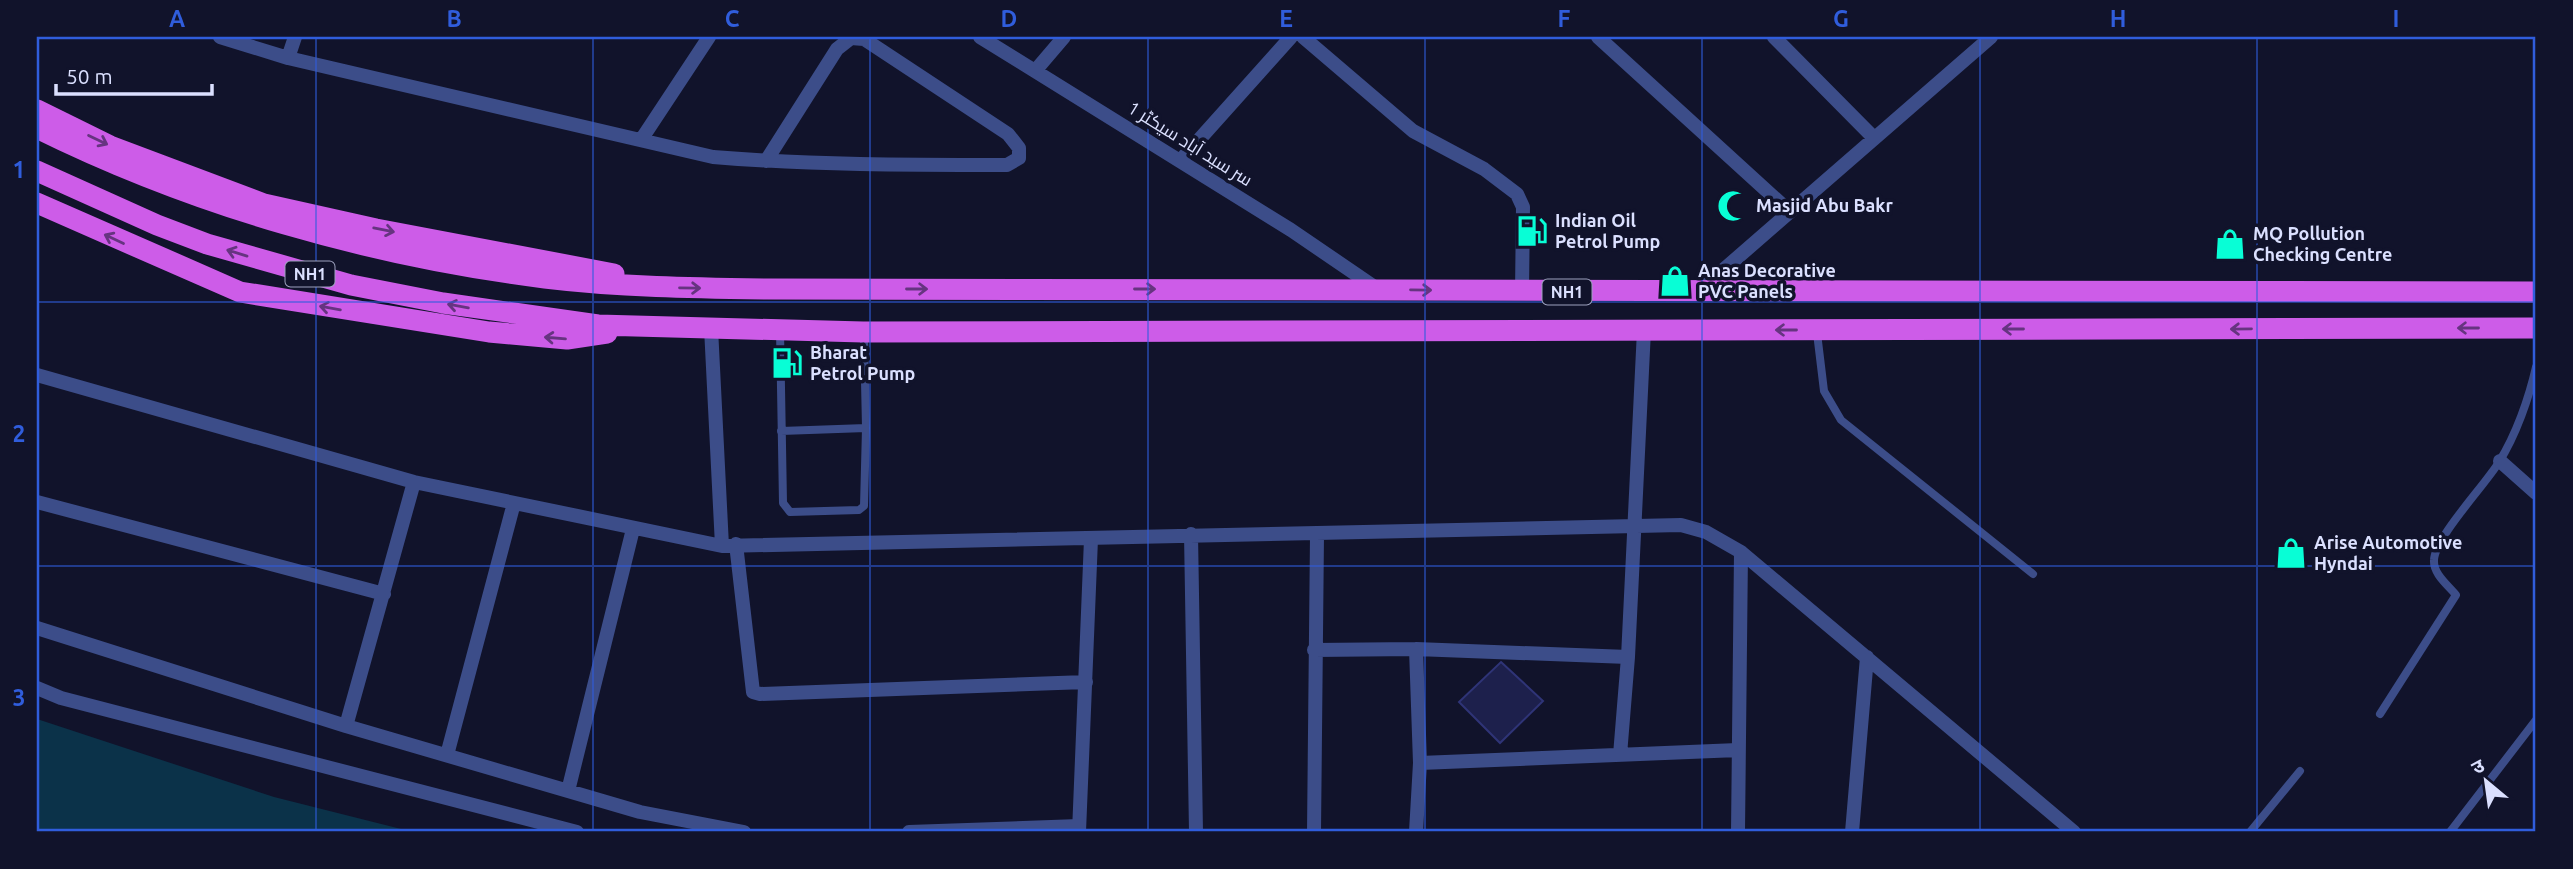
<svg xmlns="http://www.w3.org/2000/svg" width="2573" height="869" font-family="Ubuntu,Cairo,'Noto Sans Devanagari',sans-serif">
<rect width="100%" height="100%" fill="#11132b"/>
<!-- water -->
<path fill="#0b3249" d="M37,719L274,797L413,832H37Z"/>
<!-- building -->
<path fill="#1d204c" stroke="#2f3477" stroke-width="2" d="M1501,662L1543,701L1500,743L1459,702Z"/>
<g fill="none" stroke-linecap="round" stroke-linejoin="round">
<!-- service -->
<path stroke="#3c4d89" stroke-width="8" d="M780,330L783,503L790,512L859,510L864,506L866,428L864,335
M1817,333L1824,391L1841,420L2033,574
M781,431L866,428
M2380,714L2456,595C2448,585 2433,574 2434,560C2435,537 2486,484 2499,462C2516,435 2529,398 2536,367
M2250,832L2300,771
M2450,832L2536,720"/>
<!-- minor -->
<path stroke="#3c4d89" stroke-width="14" d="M220,37L288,58L713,157C811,165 909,165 1007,165L1019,158V148L1008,134L864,39L851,38L837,49L766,161
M980,37L1291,230L1376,288
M1303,37L1413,131L1484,169L1517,194L1523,207L1522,292
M1598,37L1790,212
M1774,37L1874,138
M288,58L295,37
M1035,71L1064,37
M641,140L709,37
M1180,161L1291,37
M1699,291L1991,37
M711,328L722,546
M37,375L414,482L722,546L1681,525L1706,532L1741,552L2074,832
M2500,461L2536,493
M37,502L384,594
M1191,534L1196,832
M736,544L753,692L760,694L1086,682
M37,628L346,726L414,482
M1314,650L1416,649L1628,657
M37,688L61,698L577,832
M346,726L640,812L744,832
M447,755L514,503
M1620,755L1628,657L1644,330
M1420,763L1738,750
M568,791L633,529
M909,832L1079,826
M1079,832L1091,539
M1314,832L1317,535
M1416,832L1420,763L1416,649
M1738,832L1741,552
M1852,832L1867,657"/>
<!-- trunk -->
<path stroke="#cd5ce8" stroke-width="21" d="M37,110L110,146L264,204L376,229L614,274
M37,128C195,206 370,256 545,278C619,287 694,288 768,289L2536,292
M37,171L157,225L207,244L351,285L443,303L598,325L863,332L2536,328
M37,203L240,292L489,332L567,339L607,333"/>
</g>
<!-- one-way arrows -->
<defs><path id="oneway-shaft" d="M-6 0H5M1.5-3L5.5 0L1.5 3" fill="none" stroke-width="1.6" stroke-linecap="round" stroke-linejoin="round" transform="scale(1.75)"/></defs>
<g stroke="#663480">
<use href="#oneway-shaft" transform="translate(98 140) rotate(26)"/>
<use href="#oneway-shaft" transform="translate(384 230) rotate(11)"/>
<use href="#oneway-shaft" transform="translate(114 239) rotate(-155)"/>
<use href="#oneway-shaft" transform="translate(237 253) rotate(-163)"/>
<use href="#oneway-shaft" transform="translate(690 288) rotate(1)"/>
<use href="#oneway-shaft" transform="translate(917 289)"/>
<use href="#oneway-shaft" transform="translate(1145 289)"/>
<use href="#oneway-shaft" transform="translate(1421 290) rotate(1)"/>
<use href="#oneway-shaft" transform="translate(458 306) rotate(-170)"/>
<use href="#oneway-shaft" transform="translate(330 308) rotate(-170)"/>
<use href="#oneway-shaft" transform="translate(2468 328) rotate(-180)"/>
<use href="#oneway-shaft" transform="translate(2013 329) rotate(-180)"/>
<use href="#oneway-shaft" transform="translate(2241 329) rotate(179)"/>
<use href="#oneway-shaft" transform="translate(1786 330) rotate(180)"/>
<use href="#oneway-shaft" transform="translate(555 338) rotate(-175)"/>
</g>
<!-- grid -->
<path fill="none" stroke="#305ddc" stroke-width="2" stroke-opacity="0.55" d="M316,37V832M593,37V832M870,37V832M1148,37V832M1425,37V832M1702,37V832M1980,37V832M2257,37V832M37,302H2536M37,566H2536"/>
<!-- icons -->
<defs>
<symbol id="mosque-bare" viewBox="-9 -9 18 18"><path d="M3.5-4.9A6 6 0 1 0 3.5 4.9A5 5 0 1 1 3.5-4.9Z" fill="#08fed6" stroke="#11132b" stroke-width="2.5" paint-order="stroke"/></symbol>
<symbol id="fuel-bare" viewBox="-9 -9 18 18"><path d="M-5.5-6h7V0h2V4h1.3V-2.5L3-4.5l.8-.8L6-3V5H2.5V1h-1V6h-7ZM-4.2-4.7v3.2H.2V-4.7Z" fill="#08fed6" stroke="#11132b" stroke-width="2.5" paint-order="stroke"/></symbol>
<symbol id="shop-bare" viewBox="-9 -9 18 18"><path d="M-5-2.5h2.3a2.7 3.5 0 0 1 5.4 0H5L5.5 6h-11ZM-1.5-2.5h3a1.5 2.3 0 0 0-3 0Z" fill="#08fed6" stroke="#11132b" stroke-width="2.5" paint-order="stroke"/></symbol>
</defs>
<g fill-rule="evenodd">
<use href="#mosque-bare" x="1711" y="184" width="44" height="44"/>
<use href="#fuel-bare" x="1510" y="209" width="44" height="44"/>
<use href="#shop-bare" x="2208" y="222" width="44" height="44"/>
<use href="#shop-bare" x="1653" y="259" width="44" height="44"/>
<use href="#fuel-bare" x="765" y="341" width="44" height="44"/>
<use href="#shop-bare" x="2269" y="531" width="44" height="44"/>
</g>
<g text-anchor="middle" stroke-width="7" stroke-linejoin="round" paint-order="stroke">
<!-- shield labels -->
<g fill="#11132b" stroke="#9ea2bf" stroke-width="2">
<rect x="285.5" y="261.5" width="49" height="25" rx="5"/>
<rect x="1542.5" y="279.5" width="49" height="25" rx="5"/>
</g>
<g font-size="16" font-weight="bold" fill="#dbe0ff">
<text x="310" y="280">NH1</text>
<text x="1567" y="298">NH1</text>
</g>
<!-- street labels -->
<g font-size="18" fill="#dbe0ff" stroke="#11132b">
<text transform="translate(1190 144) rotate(32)" y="6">سر سید آباد سیکٹر 1</text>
</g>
<!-- poi labels -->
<g font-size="18" font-weight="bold" fill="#dbe0ff" stroke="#11132b" text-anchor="start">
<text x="1756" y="212">Masjid Abu Bakr</text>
<text x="1555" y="227">Indian Oil<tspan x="1555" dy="21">Petrol Pump</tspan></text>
<text x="2253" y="240">MQ Pollution<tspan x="2253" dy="21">Checking Centre</tspan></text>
<text x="1698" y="277">Anas Decorative<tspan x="1698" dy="21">PVC Panels</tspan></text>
<text x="810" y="359">Bharat<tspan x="810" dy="21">Petrol Pump</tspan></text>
<text x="2314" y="549">Arise Automotive<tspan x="2314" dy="21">Hyndai</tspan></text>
</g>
</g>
<!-- border -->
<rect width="2573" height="869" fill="none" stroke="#11132b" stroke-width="77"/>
<!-- north arrow -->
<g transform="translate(2486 781) rotate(331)" stroke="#11132b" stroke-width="5" paint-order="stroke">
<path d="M0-5L12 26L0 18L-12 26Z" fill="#dbe0ff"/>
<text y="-10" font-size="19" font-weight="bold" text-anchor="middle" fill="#dbe0ff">उ</text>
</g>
<!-- scale -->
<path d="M56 84v10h156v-10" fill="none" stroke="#dbe0ff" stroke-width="3.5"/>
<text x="66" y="84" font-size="21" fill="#dbe0ff" stroke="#11132b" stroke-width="5" paint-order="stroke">50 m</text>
<rect x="38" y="38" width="2496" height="792" fill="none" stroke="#305ddc" stroke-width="2.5"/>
<g font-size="23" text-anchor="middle" font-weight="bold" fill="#305ddc">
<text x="177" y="27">A</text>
<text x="454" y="27">B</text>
<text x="732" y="27">C</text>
<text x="1009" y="27">D</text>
<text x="1286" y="27">E</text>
<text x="1564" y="27">F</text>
<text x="1841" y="27">G</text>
<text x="2118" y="27">H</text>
<text x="2396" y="27">I</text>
<text x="19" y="178">1</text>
<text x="19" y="442">2</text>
<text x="19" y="706">3</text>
</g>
</svg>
